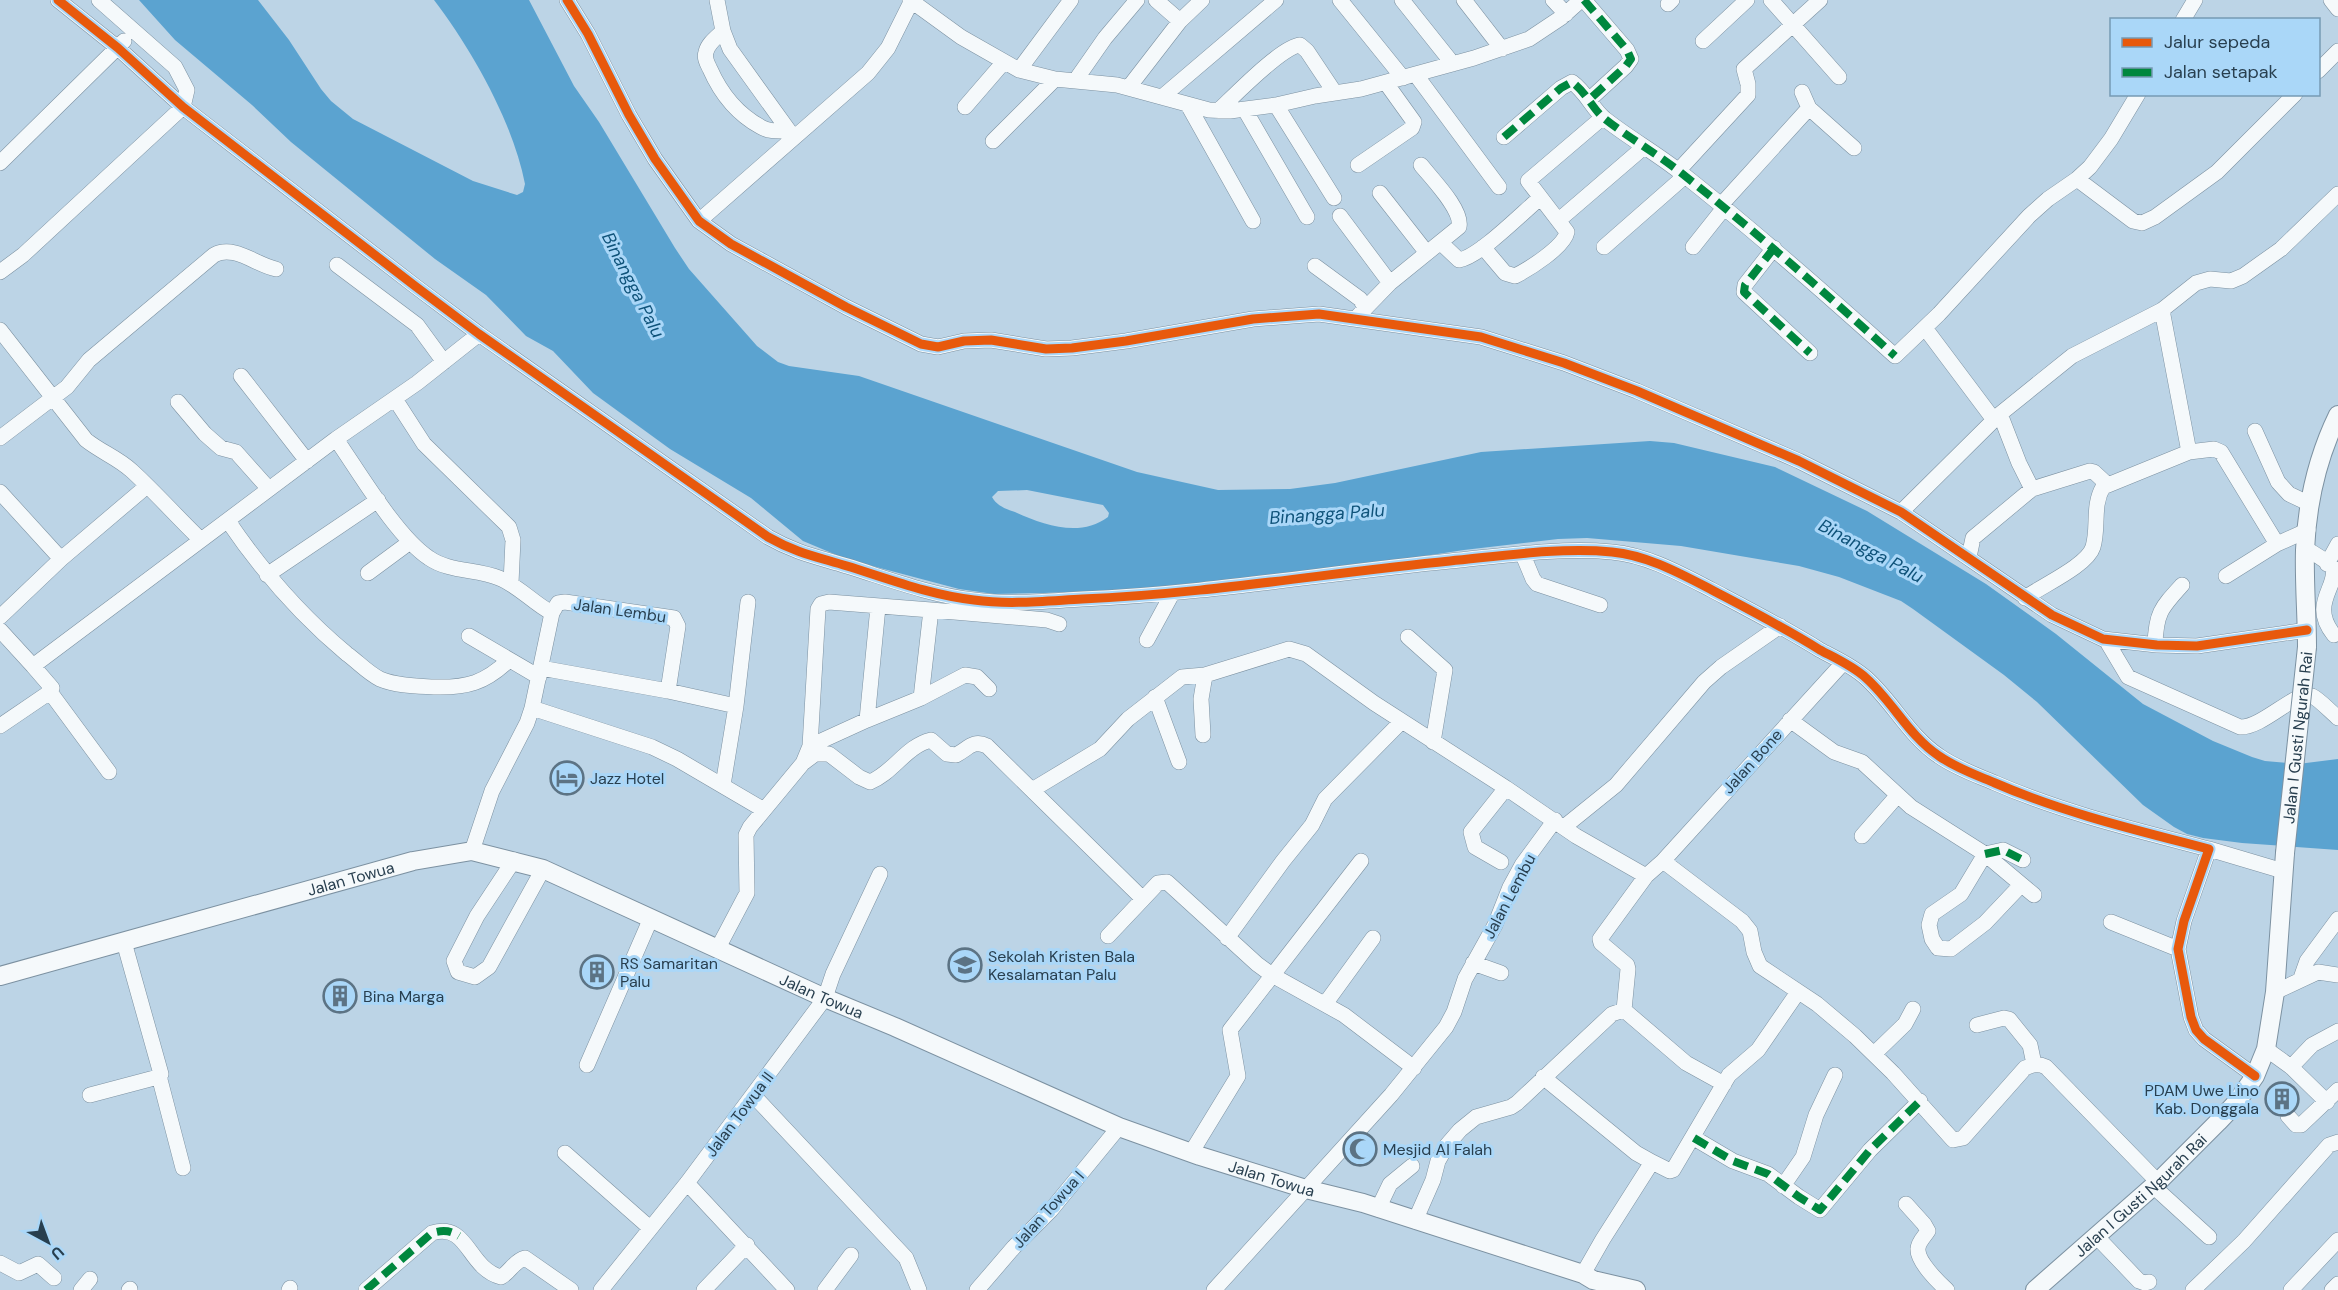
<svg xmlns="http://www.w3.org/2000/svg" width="2338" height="1290" font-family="'DM Sans',sans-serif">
<rect width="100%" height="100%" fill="#bcd4e6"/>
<!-- water -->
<path fill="#5ba3d0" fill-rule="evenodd" d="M139,0H258L289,40L321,89L331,101L353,119L473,181L517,195L523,192L525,184C513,122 472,50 434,0H529L574,86L599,122L675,248L689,269L757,346L778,362L789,366L859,376L1137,472L1218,490L1290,489L1335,483L1481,452L1650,441L1674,443L1775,467L1867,511L1986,584L2056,634L2143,704L2213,741L2252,757L2265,761L2298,764L2338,759V850L2242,843L2203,838L2187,834L2174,827L2143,805L2037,702L2004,675L1913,609L1901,601L1839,577L1799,566L1681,546L1587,538L1558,539L1464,550L1365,565L1147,589L1044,593L994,594L959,589L846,559L803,541L751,498L670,449L593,393L553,351L526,336L486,295L435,259L291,142L252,105L175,40ZM1027,490L1103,505L1109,513L1108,517C1080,538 1044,525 1015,512C1006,509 997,506 992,497L998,491Z"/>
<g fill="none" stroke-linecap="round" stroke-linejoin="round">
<defs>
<path id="minor" d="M58,0L118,48L183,107L415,286L479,334L768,537C796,553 818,557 847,566C889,579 930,595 974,600C1009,605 1046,601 1082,599C1205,594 1327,573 1450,561C1501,556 1560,547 1612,552C1647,555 1681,574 1712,590C1748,609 1785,628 1820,650C1835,658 1853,666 1866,678C1893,702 1909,736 1939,756C1956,768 1976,775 1995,783C2064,813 2136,830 2209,849L2184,921L2178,949L2191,1017L2196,1030L2204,1039L2255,1076
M567,0L588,34L629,115L655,159L699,221L731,244L846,307L921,344L938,347L964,341L991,340L1046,349L1072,348L1126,341L1253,319L1319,314L1481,337L1564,363L1637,391L1799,461L1901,512L2052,615L2103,639L2157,645L2197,646L2307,630
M717,0L723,31L730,49L794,138
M910,0L961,37L1019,70L1055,79L1117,85L1209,110L1230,111L1276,105L1315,96L1361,89L1474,58L1529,39L1562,17L1581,0
M1156,0L1180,21
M1340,0L1403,78
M1402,0L1453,64
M1464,0L1502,49
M1553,0L1566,14
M1584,0L1627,50L1631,59L1626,66L1590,99
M1771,0L1839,77
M2331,0L2338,9
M1668,4L1672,0
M2183,20L2195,0
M723,31C717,37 708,43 706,52C704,58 707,63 710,69C721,94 737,114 761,127C769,132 779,131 789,131
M1703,41L1747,0
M1019,70L1071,0
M2318,71L2338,51
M1416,75L1499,187
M1075,81L1105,38L1137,0
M1129,87L1180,21L1202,0
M1802,92L1809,108
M1162,97L1276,0
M1188,105L1253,221
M1276,105L1334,198
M965,107L1003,63
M1245,110L1307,217
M1218,111C1234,96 1281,47 1300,45L1307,51L1335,93
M1504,137L1561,88L1572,82C1587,93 1593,110 1605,119C1629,138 1656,153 1680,172C1755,231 1824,292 1895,356L1939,314L2029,216L2048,199L2077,179L2090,167L2111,139L2138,94
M993,141L1055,79
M0,163L124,41
M1358,165L1412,128L1414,122L1386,83
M1678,171L1748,95V84L1744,69L1820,0
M2077,179L2133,221L2142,223L2155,217L2217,172L2295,94
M1380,193L1427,253
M1721,205L1809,108L1854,148
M1340,216L1390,283
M1559,220L1644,147
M699,221L868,73L888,48L912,0
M1441,243L1459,260C1479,257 1522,213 1540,198
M1483,247L1505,273L1515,276C1529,269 1564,247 1567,232L1528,181L1602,118
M1604,247L1685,176
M1693,247L1724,208
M1774,248L1745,285L1744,292L1810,353
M337,265L417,325L444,362
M1315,266L1360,299L1365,307
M0,272L23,255L183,107L187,90L175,67L99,0
M1355,319L1390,283L1459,227C1463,210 1432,179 1421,165
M1925,328L1994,420
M0,330L86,440C101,452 118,458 132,471C156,493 178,518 201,540
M241,376L307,461
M395,399L424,444L509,527L513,540L511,583
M178,402L205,434L221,448L236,452L269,489
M2000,414L2019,463L2032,489L2090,471L2094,472L2108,485
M2255,431L2278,482L2289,494L2310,504
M0,438L67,387L89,360L214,255C234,244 256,265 276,269
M336,439C359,472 397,537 429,558C449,572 477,569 499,578C519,586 533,603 552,613
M2189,452L2214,449L2221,452L2277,544L2308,530
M0,492L61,559
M1901,512L2000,414L2072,356L2162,310L2196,283L2210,279L2231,281L2243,276L2281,249L2338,194
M228,521C262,571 300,615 347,654C358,662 368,673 380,679C397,686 417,686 434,687C467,688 485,683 509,660
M2305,548C2314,554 2327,560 2333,568C2338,587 2309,604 2334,635
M1523,555L1533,579L1537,584L1600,605
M1969,557L1973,538L2032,489
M2327,564L2338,544
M368,573L410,542
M267,575L378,500
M2226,576L2277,544
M2025,598C2041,586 2087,566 2093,547C2099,527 2092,506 2103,487L2189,452L2162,310
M931,610L1047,620L1059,624
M0,617L61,559L147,486
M0,630L33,666L336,439L417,383L479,334
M469,636L539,677
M1408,637L1445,670L1433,742
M1147,640L1172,594
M2106,640L2128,677L2240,727C2263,728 2297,689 2312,696C2319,699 2331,712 2338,718
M2155,645C2156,613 2161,608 2182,585
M1843,663L1663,861L1742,921L1750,931L1754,952L1760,966L1817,1004L1855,1036L1893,1073L1953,1140L1963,1138L2025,1068C2032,1065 2038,1063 2046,1067L2158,1182
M541,668L668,691L736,706
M50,692L109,772
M1155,697L1179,762
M532,708L652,747L677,759L764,810
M867,720L878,607
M1790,720L1834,752L1862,762L1911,807L1985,854L1961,894L1932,914L1929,925L1932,939L1938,948L1951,949L1985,923L2021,885
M0,726L50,692L52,688L33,666
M1203,735L1201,699L1205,675
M810,746L867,720L921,698L965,675L977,677L989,689
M803,763L810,746L818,609L821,604L829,602L931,610L921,698
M723,785L736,706L748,602
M1032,790L1100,749L1128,719L1182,677L1205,675L1289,649L1306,654L1374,703L1506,788L1576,836L1646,876L1663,861
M1564,827L1616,785L1704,682L1721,667L1780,626
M1862,836L1897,796
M2209,849L2283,871
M472,851L492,791L527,723L532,708L552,613L558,603L565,602L674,618L678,626L668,691
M514,860L477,916L454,961L458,972L475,977L489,967L543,869
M2023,860L2003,850L1985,854L2034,895
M1501,862L1475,847L1471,832L1506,788
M2111,922L2178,949
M1108,936L1143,899
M1227,938L1283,861L1312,825L1325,799L1402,721
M718,948L747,893L746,835L750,827L803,763L815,754H829L859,777L870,782C893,773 906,746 931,740L947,754L956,755C968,749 973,739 987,746L1143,899L1158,883L1167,882L1257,964L1272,975L1344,1015L1414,1068
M1473,963L1501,973
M2301,978L2307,961L2338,919
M2275,992L2318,972L2338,975
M1325,1004L1373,938
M1624,1010L1628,969L1627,965L1601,943L1600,939L1646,876
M1977,1025L2004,1018L2009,1019L2030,1045L2034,1064
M2266,1049L2291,1067L2327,1102
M1874,1054L1905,1024L1913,1009
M587,1065L651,918
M2291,1067L2312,1045L2338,1031
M159,1076L183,1168
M1543,1077L1636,1153L1652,1162
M90,1095L158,1077L161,1074L124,942
M754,1096L906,1258L919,1290
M2288,1116L2296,1125H2301L2338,1090
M1694,1138L1733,1161L1768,1174L1799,1197L1820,1210L1870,1150L1920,1101
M565,1153L650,1228
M1191,1153L1238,1076L1230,1030L1361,861
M687,1183L787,1290
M1783,1186L1803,1157L1816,1115L1835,1075
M2153,1186L2209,1237
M1906,1204L1924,1224L1928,1231C1925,1236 1918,1242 1918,1249C1917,1261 1938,1282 1947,1290
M1378,1209L1390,1184L1412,1166
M1415,1221L1433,1180L1438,1161L1447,1145L1460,1130L1476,1117L1511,1107L1517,1103L1612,1014L1624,1010L1686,1063L1724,1084
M2096,1236L2139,1281L2145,1283L2149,1282
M0,1263L19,1273L38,1264L54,1278
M1583,1274L1603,1239L1652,1162L1670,1171L1673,1170L1729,1075L1758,1050L1798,992
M81,1290L90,1279
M129,1290L130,1289
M289,1290L290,1288
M366,1290L432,1233C469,1222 467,1268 501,1277C510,1272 514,1261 525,1258L571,1290
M601,1290L687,1183L825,998L833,974L880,874
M704,1290L747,1245
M825,1290L851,1255
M977,1290L1014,1247L1051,1210L1119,1127
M1214,1290L1391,1095L1446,1027L1454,1012L1465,979L1495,925L1510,887L1522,865L1555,820
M2193,1290L2244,1241L2329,1145L2338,1142
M2291,1290L2338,1240
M2332,1290L2338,1284"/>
<g id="major">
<path d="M2307,647C2307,615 2304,582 2305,550C2307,504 2318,456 2338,415"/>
<path id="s1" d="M0,976L413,861L472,851L543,869L825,998L895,1027L1119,1127L1200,1156L1306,1189L1363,1203L1583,1274L1593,1280L1636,1290"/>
<path id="s2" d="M2035,1290L2158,1182L2218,1122L2236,1103L2255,1076L2266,1049L2275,992L2285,853"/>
</g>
</defs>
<!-- minor casing -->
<use href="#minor" stroke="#7c91a1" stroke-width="16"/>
<!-- major casing -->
<use href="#major" stroke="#7c91a1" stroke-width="20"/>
<!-- minor -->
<use href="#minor" stroke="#f5f9fb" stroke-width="15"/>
<!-- major -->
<use href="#major" stroke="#f5f9fb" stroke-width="18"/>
<defs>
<g id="major-bridge">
<path id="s3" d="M2285,853L2307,647"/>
</g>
</defs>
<!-- major-bridge casing -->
<use href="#major-bridge" stroke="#7c91a1" stroke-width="20" stroke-linecap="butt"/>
<!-- major-bridge -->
<use href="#major-bridge" stroke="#f5f9fb" stroke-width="18"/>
<!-- quiet -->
<path stroke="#00873e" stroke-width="8" stroke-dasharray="15 8" stroke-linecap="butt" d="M1584,0L1627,50L1631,59L1626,66L1590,99
M1504,137L1561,88L1572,82C1587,93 1593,110 1605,119C1629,138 1656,153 1680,172C1755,231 1824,292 1895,356
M1774,248L1745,285L1744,292L1810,353
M1985,854L2003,850L2023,860
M1694,1138L1733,1161L1768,1174L1799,1197L1820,1210L1870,1150L1920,1101
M366,1290L432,1233C443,1230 449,1230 459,1236"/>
<defs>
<path id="cycleway" d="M58,0L118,48L183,107L415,286L479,334L768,537C796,553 818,557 847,566C889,579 930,595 974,600C1009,605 1046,601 1082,599C1205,594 1327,573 1450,561C1501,556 1560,547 1612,552C1647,555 1681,574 1712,590C1748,609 1785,628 1820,650C1835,658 1853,666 1866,678C1893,702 1909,736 1939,756C1956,768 1976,775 1995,783C2064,813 2136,830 2209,849L2184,921L2178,949L2191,1017L2196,1030L2204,1039L2255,1076
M567,0L588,34L629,115L655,159L699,221L731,244L846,307L921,344L938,347L964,341L991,340L1046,349L1072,348L1126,341L1253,319L1319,314L1481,337L1564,363L1637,391L1799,461L1901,512L2052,615L2103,639L2157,645L2197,646L2307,630"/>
</defs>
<!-- cycleway casing -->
<use href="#cycleway" stroke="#aad7f8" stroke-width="13"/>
<!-- cycleway -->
<use href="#cycleway" stroke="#e8590c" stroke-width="9"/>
</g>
<!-- icons -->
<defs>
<symbol id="hotel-ring" viewBox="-11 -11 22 22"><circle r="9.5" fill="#aad7f8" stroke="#5c7384" stroke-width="1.5"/><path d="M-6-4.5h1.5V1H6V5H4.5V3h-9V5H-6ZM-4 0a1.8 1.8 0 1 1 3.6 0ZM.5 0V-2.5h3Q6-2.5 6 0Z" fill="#5c7384"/></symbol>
<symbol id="school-ring" viewBox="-11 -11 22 22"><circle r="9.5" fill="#aad7f8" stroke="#5c7384" stroke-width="1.5"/><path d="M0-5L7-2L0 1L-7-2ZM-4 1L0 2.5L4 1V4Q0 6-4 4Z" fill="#5c7384"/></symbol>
<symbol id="building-ring" viewBox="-11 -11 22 22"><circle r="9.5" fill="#aad7f8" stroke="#5c7384" stroke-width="1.5"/><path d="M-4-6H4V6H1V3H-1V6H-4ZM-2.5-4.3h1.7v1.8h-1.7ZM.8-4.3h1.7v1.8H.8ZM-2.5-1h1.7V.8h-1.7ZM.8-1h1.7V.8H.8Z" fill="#5c7384"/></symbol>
<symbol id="mosque-ring" viewBox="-11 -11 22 22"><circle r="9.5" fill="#aad7f8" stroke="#5c7384" stroke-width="1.5"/><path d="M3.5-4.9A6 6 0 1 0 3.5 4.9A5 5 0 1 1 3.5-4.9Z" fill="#5c7384"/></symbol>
</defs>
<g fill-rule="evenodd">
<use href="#hotel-ring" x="548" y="759" width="38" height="38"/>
<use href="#school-ring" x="946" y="946" width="38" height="38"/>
<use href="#building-ring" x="578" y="953" width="38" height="38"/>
<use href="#building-ring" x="321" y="977" width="38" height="38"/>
<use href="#building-ring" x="2263" y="1080" width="38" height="38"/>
<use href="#mosque-ring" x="1341" y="1130" width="38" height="38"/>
</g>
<g text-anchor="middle" stroke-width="6" stroke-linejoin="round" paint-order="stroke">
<!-- street labels -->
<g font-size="16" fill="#283f4f" stroke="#aad7f8">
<text transform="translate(620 610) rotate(8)" y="6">Jalan Lembu</text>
<text dy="6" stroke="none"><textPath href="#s3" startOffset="116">Jalan I Gusti Ngurah Rai</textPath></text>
<text transform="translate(1752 761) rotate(-48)" y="6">Jalan Bone</text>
<text dy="6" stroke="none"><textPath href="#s1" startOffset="364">Jalan Towua</textPath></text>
<text transform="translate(1509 896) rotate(-62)" y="6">Jalan Lembu</text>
<text dy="6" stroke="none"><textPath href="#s1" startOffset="868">Jalan Towua</textPath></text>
<text transform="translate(739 1114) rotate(-53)" y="6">Jalan Towua II</text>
<text dy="6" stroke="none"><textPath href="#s1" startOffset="1354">Jalan Towua</textPath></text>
<text dy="6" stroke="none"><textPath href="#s2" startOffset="142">Jalan I Gusti Ngurah Rai</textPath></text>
<text transform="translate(1048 1209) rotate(-48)" y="6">Jalan Towua I</text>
</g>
<!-- poi labels -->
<g font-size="16" fill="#283f4f" stroke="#aad7f8" text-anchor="start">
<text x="590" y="784">Jazz Hotel</text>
<text x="988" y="962">Sekolah Kristen Bala<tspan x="988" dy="18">Kesalamatan Palu</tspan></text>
<text x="620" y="969">RS Samaritan<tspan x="620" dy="18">Palu</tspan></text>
<text x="363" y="1002">Bina Marga</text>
<text x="2259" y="1096" text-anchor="end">PDAM Uwe Lino<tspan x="2259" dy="18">Kab. Donggala</tspan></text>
<text x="1383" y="1155">Mesjid Al Falah</text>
</g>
<!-- water labels -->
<g font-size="18" font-style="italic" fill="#0f537a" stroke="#aad7f8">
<text transform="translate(633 285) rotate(63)" y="6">Binangga Palu</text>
<text transform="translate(1327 514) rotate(-4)" y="6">Binangga Palu</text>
<text transform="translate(1871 551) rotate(28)" y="6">Binangga Palu</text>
</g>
</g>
<!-- legend -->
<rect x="2110" y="18" width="210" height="78" fill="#aad7f8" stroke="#769ab4" stroke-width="1.5"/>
<rect x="2122" y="38" width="30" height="9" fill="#e8590c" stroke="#769ab4" stroke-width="1.5"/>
<text x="2164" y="48" font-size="18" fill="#283f4f">Jalur sepeda</text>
<rect x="2122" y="68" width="30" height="9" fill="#00873e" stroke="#769ab4" stroke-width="1.5"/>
<text x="2164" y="78" font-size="18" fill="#283f4f">Jalan setapak</text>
<!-- north arrow -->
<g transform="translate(48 1242) rotate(139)" stroke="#aad7f8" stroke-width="4.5" paint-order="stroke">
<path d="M0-4.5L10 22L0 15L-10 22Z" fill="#283f4f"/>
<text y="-9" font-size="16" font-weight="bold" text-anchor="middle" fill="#283f4f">U</text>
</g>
</svg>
